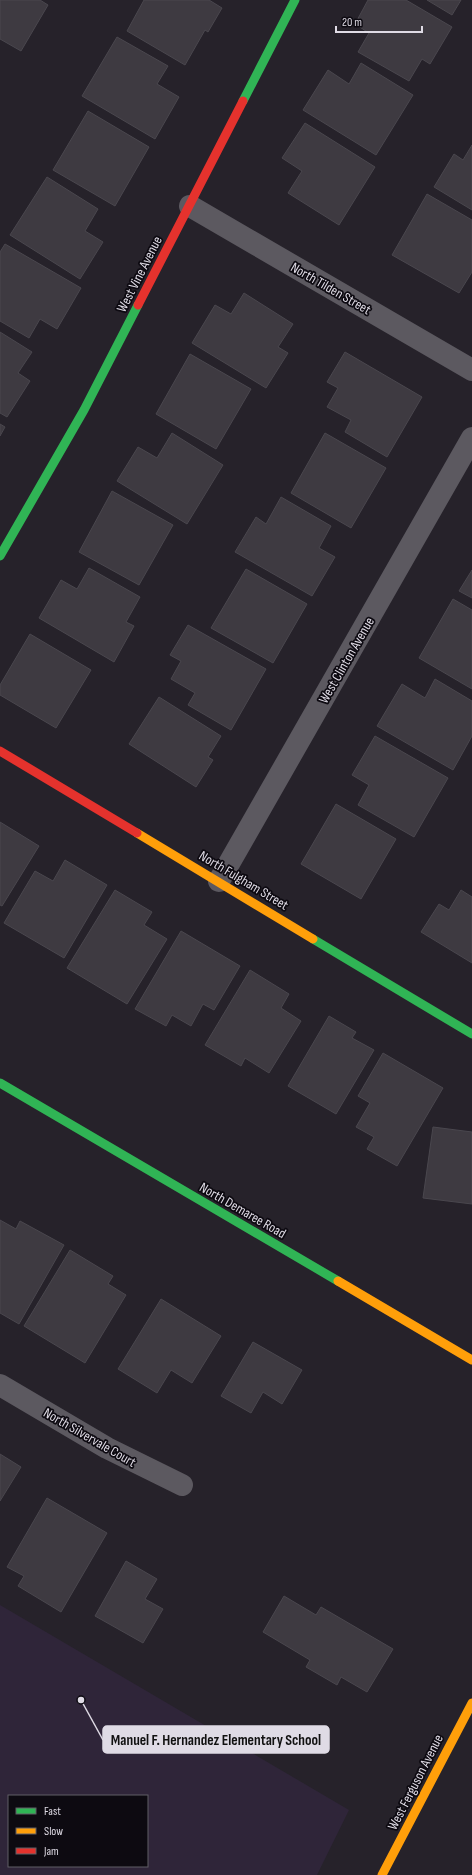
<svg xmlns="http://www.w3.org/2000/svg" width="472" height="1875" font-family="'Sofia Sans Condensed',sans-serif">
<rect width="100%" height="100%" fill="#26222a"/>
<!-- built -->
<path fill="#2f2539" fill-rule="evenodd" d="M0,1605L349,1810L317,1875H0ZM9,1796H147V1866H9Z"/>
<!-- building -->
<path fill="#3e3a41" stroke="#4a474e" d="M0,0H40L48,5L21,51L0,39Z
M144,0H209L222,8L208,32L205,30L185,65L127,31Z
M368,0H406L452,27L430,64L422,59L409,81L358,52L369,33L355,24Z
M427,0H461L452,15Z
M117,37L168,66L157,84L179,97L155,139L82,96Z
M361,63L413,95L376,155L303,110L328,70L349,84Z
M88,111L149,147L115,206L53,170Z
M305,123L375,167L339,225L288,193L302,171L282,158Z
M472,145V210L434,187L454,154L463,160Z
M47,177L98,209L85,231L103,242L80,279L10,235Z
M427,194L472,220V272L459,293L392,255Z
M5,244L81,288L57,329L40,319L29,338L0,321V252Z
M244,293L293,324L278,347L288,353L266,388L192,343L215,305L231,314Z
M0,332L32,352L18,373L30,381L7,417L0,413Z
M345,352L422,397L387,457L345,432L351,420L327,407L338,388L327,382Z
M190,354L251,389L216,449L156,414Z
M0,424L5,427L0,436Z
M172,433L223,465L187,524L117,481L138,447L157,458Z
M325,433L386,468L351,528L291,493Z
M112,491L173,525L139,585L79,552Z
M281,497L331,526L319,548L335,557L312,596L235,552L256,517L266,524Z
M89,568L140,597L126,622L134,626L114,662L39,618L61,580L77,589Z
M246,569L307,604L273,663L211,628Z
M472,570V598L459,591Z
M453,599L472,610V689L419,658Z
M188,625L266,669L231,730L188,705L195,693L171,679L181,661L170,655Z
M30,634L91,670L56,728L0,695V685Z
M435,679L472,701V736L453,770L377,726L402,684L425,698Z
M159,697L221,736L208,757L213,760L196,787L129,744Z
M375,736L448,778L414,837L358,805L369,785L352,775Z
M336,804L396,839L361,899L301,864Z
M0,822L39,846L2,906L0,905Z
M65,860L107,885L64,958L4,923L35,871L53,881Z
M115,890L152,912L144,925L167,939L127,1004L67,968Z
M461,890L472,897V963L421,932L439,904L449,910Z
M181,931L240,966L214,1010L203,1004L191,1026L172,1015L166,1026L135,1009Z
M250,970L289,994L281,1008L301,1021L269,1073L245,1058L241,1066L205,1045Z
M329,1016L356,1032L352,1038L374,1050L336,1114L288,1086Z
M383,1053L443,1088L397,1166L367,1149L374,1137L356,1127L370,1103L358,1096Z
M433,1127L472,1132V1204L423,1198Z
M0,1220L16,1229L20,1221L64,1245L19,1324L0,1313Z
M70,1250L113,1276L108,1284L126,1295L85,1363L24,1326Z
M161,1299L221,1336L192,1383L171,1370L157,1393L118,1369Z
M253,1342L302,1370L282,1404L263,1392L251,1413L221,1396Z
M0,1454L21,1467L0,1501Z
M47,1498L107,1533L61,1612L18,1586L24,1576L7,1567Z
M126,1561L157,1579L145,1599L163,1609L143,1643L95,1616Z
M284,1596L316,1615L321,1607L393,1649L367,1692L341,1677L337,1685L306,1667L310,1660L263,1632Z"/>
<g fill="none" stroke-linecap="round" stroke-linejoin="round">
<!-- street -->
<path stroke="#5c5960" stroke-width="22" d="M190,206L472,370
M219,881L472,438
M0,1385L107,1448L182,1485"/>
<!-- fast -->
<path stroke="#30b455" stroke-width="9" d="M243,101L295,0
M0,556L84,410L138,305
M313,939L472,1034
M0,1083L338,1281"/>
<!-- slow -->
<path stroke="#ff9f0a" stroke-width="9" d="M137,833L313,939
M338,1281L472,1360
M382,1875L472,1703"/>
<!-- jam -->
<path stroke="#e5322d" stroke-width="9" d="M138,305L243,101
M0,751L137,833"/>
</g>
<g text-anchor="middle" stroke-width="3.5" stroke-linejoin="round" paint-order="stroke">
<!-- street labels -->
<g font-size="14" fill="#dfdbe5" stroke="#0d0a11">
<text transform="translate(139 274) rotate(-63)" y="5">West Vine Avenue</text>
<text transform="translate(331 288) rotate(30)" y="5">North Tilden Street</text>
<text transform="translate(346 660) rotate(-60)" y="5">West Clinton Avenue</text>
<text transform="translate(244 880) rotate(31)" y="5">North Fulgham Street</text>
<text transform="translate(243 1210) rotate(30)" y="5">North Demaree Road</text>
<text transform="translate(90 1437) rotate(30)" y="5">North Silvervale Court</text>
<text transform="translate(415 1782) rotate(-63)" y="5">West Ferguson Avenue</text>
</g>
</g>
<!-- callouts -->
<path fill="none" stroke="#dfdbe5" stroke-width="1.5" d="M81 1700L103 1740"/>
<circle fill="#dfdbe5" stroke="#0d0a11" stroke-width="1.5" cx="81" cy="1700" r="4"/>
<rect fill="#dfdbe5" stroke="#dfdbe5" stroke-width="1.5" x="103" y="1726" width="226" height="27" rx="4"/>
<g font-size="15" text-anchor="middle" font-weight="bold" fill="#111">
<text x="216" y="1745">Manuel F. Hernandez Elementary School</text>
</g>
<!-- legend -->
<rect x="8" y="1795" width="140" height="72" fill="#0d0a11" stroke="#615e66"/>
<rect x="16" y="1808" width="20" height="6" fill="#30b455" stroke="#615e66"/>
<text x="44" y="1815" font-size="12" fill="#dfdbe5">Fast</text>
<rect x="16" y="1828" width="20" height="6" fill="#ff9f0a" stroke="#615e66"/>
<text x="44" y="1835" font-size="12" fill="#dfdbe5">Slow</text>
<rect x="16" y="1848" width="20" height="6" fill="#e5322d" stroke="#615e66"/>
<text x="44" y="1855" font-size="12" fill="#dfdbe5">Jam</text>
<!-- scale -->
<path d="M336 26v6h86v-6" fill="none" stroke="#dfdbe5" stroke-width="2"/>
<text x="342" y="26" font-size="12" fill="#dfdbe5" stroke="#0d0a11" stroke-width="3" paint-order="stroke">20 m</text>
</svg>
